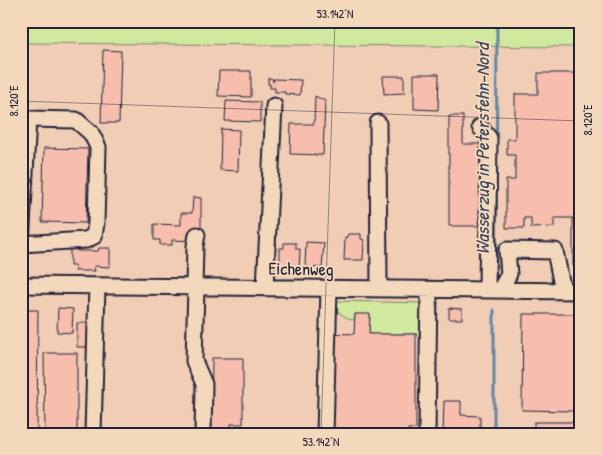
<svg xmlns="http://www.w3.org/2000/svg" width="602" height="455" font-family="'Patrick Hand',sans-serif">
<rect width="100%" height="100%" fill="#f4d8bb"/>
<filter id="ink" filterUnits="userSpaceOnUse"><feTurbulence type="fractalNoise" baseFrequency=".02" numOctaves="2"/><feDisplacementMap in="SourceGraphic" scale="10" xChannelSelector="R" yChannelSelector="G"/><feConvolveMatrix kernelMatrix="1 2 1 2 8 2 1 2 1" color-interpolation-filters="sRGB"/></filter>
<g filter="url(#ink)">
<!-- built -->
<path fill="#f1cdb5" d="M21,43L581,47V434H21Z"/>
<!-- green -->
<path fill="#d0e99f" stroke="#79866d" d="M21,21H581V47L21,43Z
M334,301L423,303V334H369L370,315L355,314L354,320L348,319L333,308Z"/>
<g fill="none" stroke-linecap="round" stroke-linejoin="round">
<!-- stream -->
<path stroke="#6287a6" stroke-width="3" d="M496,276L497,21
M494,434V310"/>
</g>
<!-- building -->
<path fill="#f7beae" stroke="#22223b" d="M103,50L121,51L119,123H101Z
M219,71H251V97L218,96Z
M538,73H581V266H573V218H554V227L531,228V218H524V228H506V180H515V155H507V139H515V94H538Z
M414,74H439L438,110L414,109Z
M383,76H404V93L384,94Z
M268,78L273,79V82L274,79L301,80L300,95L285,94V92H275V88H270V84H268Z
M315,96L325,101L323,155L290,154L291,124H314Z
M226,101L260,102V122L225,121Z
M449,116H463V144H480V226H449Z
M221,129L239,130L238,171L220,170Z
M44,148L88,149L86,223L42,222Z
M193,197L201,198V229L194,241L172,240V245H160V240H154V224L181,225V213H192Z
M348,234H361V239L364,240L363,260H344L345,237H347Z
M306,242L324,243L322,268L305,267Z
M284,243H296V249H300L299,270L280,269V248H284Z
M70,247H77V251H98L99,248H110V267L94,266L95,271H75V266H70Z
M58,308L73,309L72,333L57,332Z
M449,308L462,309V319H449Z
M24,310H38L37,434H24Z
M355,314H370L369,334H416V429H408V434H361V429L331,428V333L354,334Z
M523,314H576L575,411L522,410Z
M77,323H90L89,347H77Z
M44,353H77V434H45Z
M212,358H243V424H231V434H211Z
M444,401H461V415L480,416V434H443Z
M534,422H577V434H534Z"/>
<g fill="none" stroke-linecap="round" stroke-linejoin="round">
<defs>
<path id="minor" d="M378,123L379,289
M480,127L489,138L487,290
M21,245L28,119L76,120L91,133L98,147L96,223L94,236L86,240L21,244
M21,285L581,291
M194,287L195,246L197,235
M196,287L194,361L204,384L203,434
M265,288L274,106
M500,290L509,274L507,250L555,251L563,291
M93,434L97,286
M325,434L329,288
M427,434L429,290"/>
</defs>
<!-- minor casing -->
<use href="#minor" stroke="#22223b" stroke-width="19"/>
<!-- minor -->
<use href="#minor" stroke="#f4d8bb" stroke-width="15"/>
</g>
</g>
<!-- ticks -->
<path fill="none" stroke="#22223b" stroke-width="1" stroke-opacity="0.45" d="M21,101L581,121M321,434L335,21"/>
<g text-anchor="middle" stroke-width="4" stroke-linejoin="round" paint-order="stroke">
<!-- street labels -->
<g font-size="18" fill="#22223b" stroke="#f4d8bb">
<text transform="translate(301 269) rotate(1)" y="6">Eichenweg</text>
</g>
<!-- water labels -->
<g font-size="19" font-style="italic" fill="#37445f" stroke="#f4d8bb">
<text transform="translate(482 149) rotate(-90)" y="7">Wasserzug in Petersfehn-Nord</text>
</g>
</g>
<!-- margin -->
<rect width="602" height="455" fill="none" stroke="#f4d8bb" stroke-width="55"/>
<rect x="28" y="28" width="546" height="400" fill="none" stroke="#22223b" stroke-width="2"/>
<g font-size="12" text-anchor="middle" fill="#22223b">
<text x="335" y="18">53.142°N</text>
<text transform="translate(14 101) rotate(-90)" y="4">8.120°E</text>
<text transform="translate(588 120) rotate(-90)" y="4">8.120°E</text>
<text x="321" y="446">53.142°N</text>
</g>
</svg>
